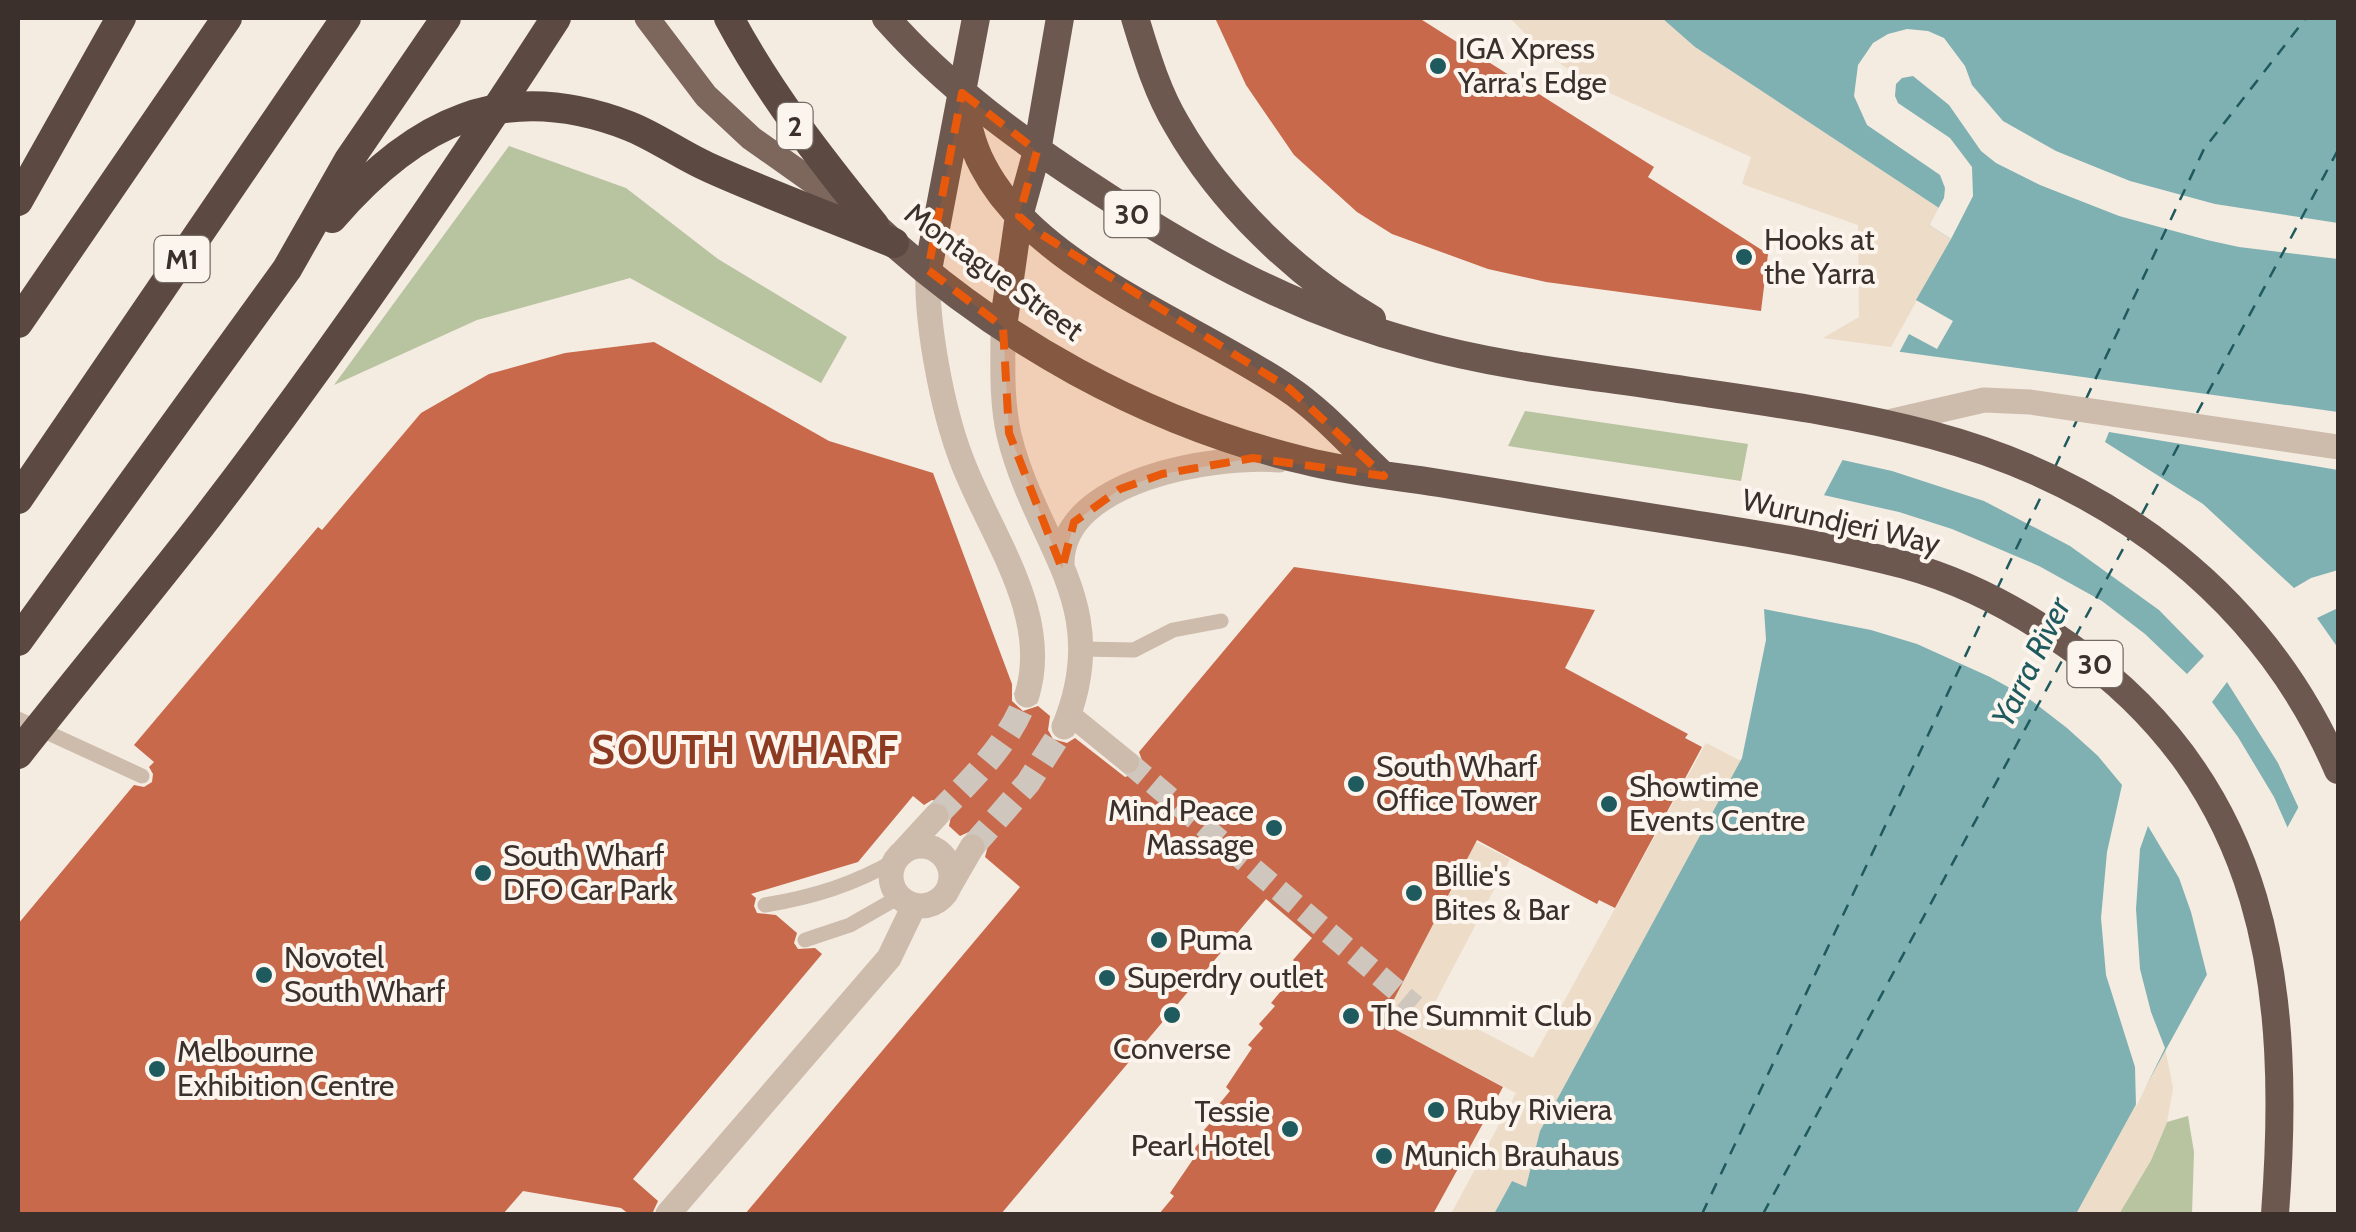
<svg xmlns="http://www.w3.org/2000/svg" width="2356" height="1232" font-family="Cabin,sans-serif">
<rect width="100%" height="100%" fill="#f4ebe1"/>
<!-- green -->
<path fill="#b8c4a0" d="M509,146L626,188L718,259L847,337L821,383L630,278L477,320L334,385Z
M1525,411L1748,444L1741,481L1508,446Z
M2188,1116L2194,1152L2192,1214H2119L2151,1160L2167,1122Z"/>
<!-- plaza -->
<path fill="#ecdcc8" d="M1510,18H1662L1695,47L1939,208L1951,239L1891,347L1823,338L1859,317L1858,225L1742,184L1751,157L1594,86L1544,53Z
M1706,743L1741,761L1540,1131L1526,1188L1512,1181L1494,1214H1451L1516,1093L1418,1042L1326,1214H1280L1472,840L1510,859L1433,1006L1533,1058Z
M2165,1048L2173,1088L2167,1122L2151,1160L2119,1214H2076Z"/>
<!-- water -->
<path fill="#7fb0b2" d="M1662,18H2338V735L2076,1214H1494L1512,1181L1526,1187L1540,1131L1742,758L1766,640L1764,609L1909,334L1937,349L1953,321L1916,300L1951,239L1929,225L1939,208L1695,47Z"/>
<!-- pier -->
<path fill="#f4ebe1" d="M1907,29L1928,31L1944,38L1965,66L1972,85L2003,121L2056,151L2130,181L2215,204L2338,223V259L2239,247L2207,240L2119,216L2040,185L1996,163L1981,151L1949,105L1913,76L1902,78L1896,84L1895,96L1898,103L1950,138L1972,167L1973,196L1951,239L1929,225L1944,198L1945,188L1940,175L1867,125L1854,96L1858,65L1873,43L1888,34Z
M1894,351L2338,412V470L2109,432L2105,442L2203,504L2294,588L2311,578L2338,570V608L2317,618L2338,648V745L2301,813L2278,763L2227,682L2212,702L2238,737L2274,797L2290,833L2208,979L2191,912L2179,878L2148,826L2140,849L2136,909L2140,969L2151,1012L2165,1048L2136,1107L2135,1067L2106,975L2101,918L2107,852L2122,785L2098,756L2067,728L2028,698L1990,677L1917,644L1871,630L1759,608L1819,494L1899,512L1952,529L2039,566L2102,601L2145,634L2187,674L2204,656L2159,610L2070,546L1984,501L1892,471L1838,459Z"/>
<g fill="none" stroke-linecap="round" stroke-linejoin="round">
<!-- ferry -->
<path stroke="#1f5a5e" stroke-width="2.5" stroke-dasharray="12 10" stroke-linecap="butt" d="M2086,399L2204,149L2306,18
M2197,413L2338,150
M2055,467L2077,420
M2142,514L2183,437
M1997,589L2045,488
M2075,637L2129,538
M1702,1214L1987,610
M1763,1214L2064,657"/>
</g>
<!-- building -->
<path fill="#c8694b" d="M1215,18H1419L1654,167L1648,177L1768,254L1761,311L1546,282L1488,269L1392,234L1357,212L1294,155L1246,85Z
M654,342L829,441L933,473L1012,684V701L1023,711L1038,706L1050,716L1048,730L1053,739L1067,743L1075,738L1125,777L1139,772L1143,763L1139,752L1294,567L1595,610L1565,668L1688,734L1685,738L1702,747L1615,908L1599,900L1597,904L1477,840L1391,1005L1394,1008L1385,1024L1503,1087L1433,1214H1159L1174,1196L1170,1193L1196,1155L1192,1151L1208,1133L1204,1130L1219,1113L1215,1109L1230,1091L1226,1087L1252,1048L1248,1045L1263,1028L1259,1024L1275,1006L1271,1003L1286,985L1282,981L1297,964L1293,960L1312,938L1266,899L1001,1214H745L1020,887L985,857L988,846L981,834L971,831L960,836L949,826L952,812L946,803L932,800L924,805L913,796L858,862L751,894L756,898L754,906L757,913L776,915L797,933L794,943L798,949L815,948L822,954L633,1179L658,1201L652,1214H629L621,1208L523,1191L503,1214H18V924L134,785L144,787L152,782L153,774L149,767L154,762L134,745L318,527L322,530L421,413L489,374L565,353Z"/>
<g fill="none" stroke-linecap="round" stroke-linejoin="round">
<!-- pedestrian-tunnel -->
<path stroke="#cfc6bd" stroke-width="22" stroke-dasharray="22 11" stroke-linecap="butt" d="M1128,762L1415,1006"/>
<!-- minor-tunnel -->
<path stroke="#cfc6bd" stroke-width="25" stroke-dasharray="25 12" stroke-linecap="butt" d="M936,816C972,778 1009,745 1027,695
M972,847L1028,783L1064,727"/>
<!-- service -->
<path stroke="#cdbbac" stroke-width="15" d="M1081,649L1134,650L1173,630L1221,621
M18,719L142,776
M765,905C813,897 853,885 896,860
M805,940L850,925L899,897"/>
<!-- pedestrian -->
<path stroke="#cdbbac" stroke-width="22" d="M1069,714L1128,762"/>
<!-- minor -->
<path stroke="#cdbbac" stroke-width="25" d="M928,270C926,323 942,408 961,458C988,532 1052,613 1027,695
M1003,327C1003,362 1001,400 1009,435C1036,546 1115,603 1064,727
M1884,423L1984,400L2030,402L2338,447
M1062,564C1061,479 1215,455 1279,460
M891 876a30 30 0 1 1 60 0a30 30 0 1 1-60 0Z
M901,854L936,816
M950,885L972,847
M668,1214L889,958L914,906"/>
<!-- primary -->
<path stroke="#7d675c" stroke-width="25" d="M647,18L706,96L751,138L857,213"/>
<!-- trunk -->
<path stroke="#6c584f" stroke-width="28" d="M886,18C947,87 1020,140 1097,190C1200,258 1299,312 1419,344C1501,367 1587,375 1671,388C1758,401 1847,412 1932,435C2112,483 2264,597 2338,770
M1135,18C1146,54 1157,92 1177,125C1221,202 1296,275 1372,319
M962,93C966,118 971,144 983,166C1036,269 1195,325 1287,388C1322,411 1352,446 1383,475
M877,228C996,339 1147,423 1306,461C1349,472 1395,476 1439,483C1522,497 1604,510 1687,523C1761,535 1833,546 1905,565C1963,581 2020,611 2069,646C2269,787 2292,989 2275,1214
M928,270L976,18
M1003,327L1019,216L1037,151L1060,18"/>
<!-- motorway -->
<path stroke="#5c4a42" stroke-width="30" d="M729,18C769,93 820,158 874,225
M18,201L121,18
M332,218C414,123 503,77 629,126C657,137 682,156 710,168C770,195 833,218 894,243
M18,323L227,18
M18,499L346,18
M18,641L287,269L349,160L446,18"/>
<!-- motorway-bridge -->
<path stroke="#5c4a42" stroke-width="30" d="M18,754C81,674 146,596 208,516C331,355 446,188 556,18"/>
</g>
<!-- marked area -->
<path fill="#e8590c" fill-opacity="0.2" stroke="#e8590c" stroke-width="8" stroke-dasharray="20 12" stroke-linejoin="round" d="M962,93L1037,151L1019,216L1036,231L1290,389L1384,476L1253,458L1162,474L1120,489L1074,522L1062,569L1009,433L1003,327L928,270Z"/>
<!-- markers -->
<g fill="#1f5a5e" stroke="#fbf5ee" stroke-width="4">
<circle cx="1438" cy="66" r="10"/>
<circle cx="1744" cy="257" r="10"/>
<circle cx="1356" cy="784" r="10"/>
<circle cx="1609" cy="804" r="10"/>
<circle cx="1274" cy="828" r="10"/>
<circle cx="483" cy="873" r="10"/>
<circle cx="1414" cy="893" r="10"/>
<circle cx="1159" cy="940" r="10"/>
<circle cx="264" cy="975" r="10"/>
<circle cx="1107" cy="978" r="10"/>
<circle cx="1172" cy="1015" r="10"/>
<circle cx="1351" cy="1016" r="10"/>
<circle cx="157" cy="1069" r="10"/>
<circle cx="1436" cy="1110" r="10"/>
<circle cx="1290" cy="1129" r="10"/>
<circle cx="1384" cy="1156" r="10"/>
</g>
<g text-anchor="middle" stroke-width="8" stroke-linejoin="round" paint-order="stroke">
<!-- shield labels -->
<g fill="#fbf5ee" stroke="#756b66" stroke-width="2.5">
<rect x="777.5" y="103" width="35" height="46" rx="8"/>
<rect x="1104.5" y="191" width="55" height="46" rx="8"/>
<rect x="154.5" y="236" width="55" height="46" rx="8"/>
<rect x="2067.5" y="641" width="55" height="46" rx="8"/>
</g>
<g font-size="28" font-weight="bold" fill="#3b302b">
<text x="795" y="136">2</text>
<text x="1132" y="224">30</text>
<text x="182" y="269">M1</text>
<text x="2095" y="674">30</text>
</g>
<!-- poi labels -->
<g font-size="30" fill="#3b302b" stroke="#fbf5ee" text-anchor="start">
<text x="1458" y="59">IGA Xpress<tspan x="1458" dy="34">Yarra's Edge</tspan></text>
<text x="1764" y="250">Hooks at<tspan x="1764" dy="34">the Yarra</tspan></text>
<text x="1376" y="777">South Wharf<tspan x="1376" dy="34">Office Tower</tspan></text>
<text x="1629" y="797">Showtime<tspan x="1629" dy="34">Events Centre</tspan></text>
<text x="1254" y="821" text-anchor="end">Mind Peace<tspan x="1254" dy="34">Massage</tspan></text>
<text x="503" y="866">South Wharf<tspan x="503" dy="34">DFO Car Park</tspan></text>
<text x="1434" y="886">Billie's<tspan x="1434" dy="34">Bites &amp; Bar</tspan></text>
<text x="1179" y="950">Puma</text>
<text x="284" y="968">Novotel<tspan x="284" dy="34">South Wharf</tspan></text>
<text x="1127" y="988">Superdry outlet</text>
<text x="1371" y="1026">The Summit Club</text>
<text x="1172" y="1059" text-anchor="middle">Converse</text>
<text x="177" y="1062">Melbourne<tspan x="177" dy="34">Exhibition Centre</tspan></text>
<text x="1456" y="1120">Ruby Riviera</text>
<text x="1270" y="1122" text-anchor="end">Tessie<tspan x="1270" dy="34">Pearl Hotel</tspan></text>
<text x="1404" y="1166">Munich Brauhaus</text>
</g>
<!-- street labels -->
<g font-size="30" fill="#3b302b" stroke="#fbf5ee">
<text transform="translate(994 272) rotate(36)" y="10">Montague Street</text>
<text transform="translate(1841 522) rotate(13)" y="10">Wurundjeri Way</text>
</g>
<!-- water labels -->
<g font-size="32" font-style="italic" fill="#1f5a5e" stroke="#fbf5ee">
<text transform="translate(2031 662) rotate(-64)" y="11">Yarra River</text>
</g>
<!-- district labels -->
<g font-size="40" font-weight="bold" letter-spacing="2.5" fill="#8c3b22" stroke="#fbf5ee">
<text x="746" y="764">SOUTH WHARF</text>
</g>
</g>
<!-- border -->
<rect width="2356" height="1232" fill="none" stroke="#3b302b" stroke-width="40"/>
</svg>
